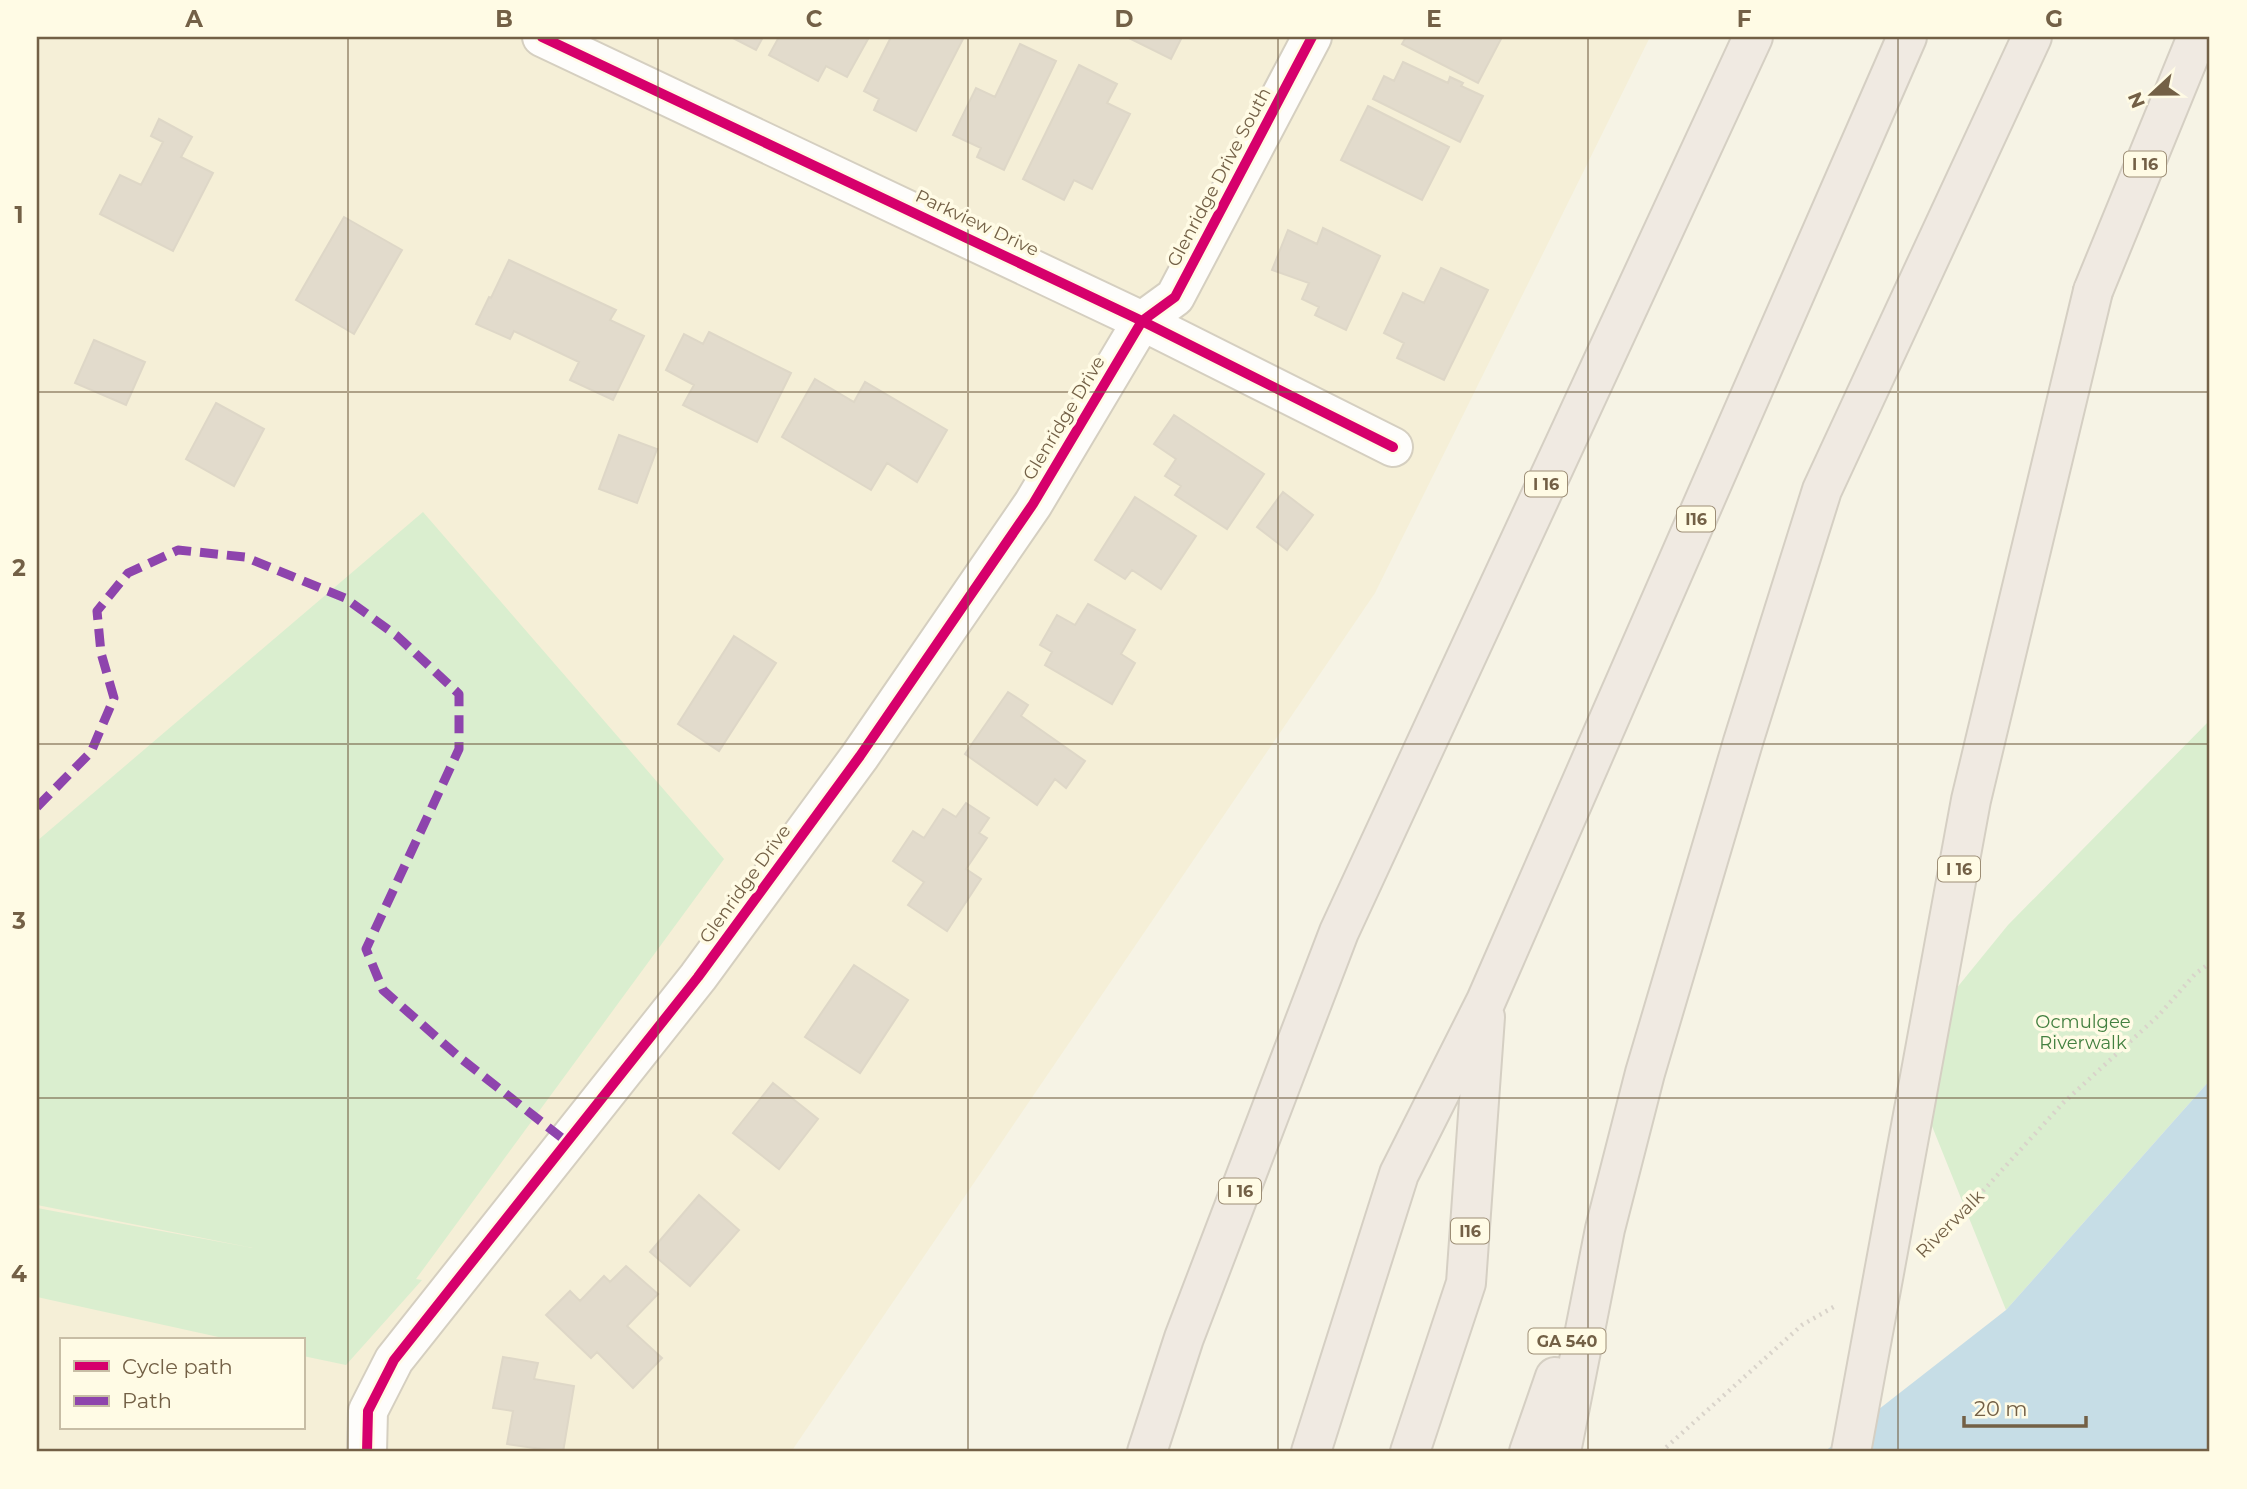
<svg xmlns="http://www.w3.org/2000/svg" width="2247" height="1489" font-family="Montserrat,sans-serif">
<rect width="100%" height="100%" fill="#f6f3e5"/>
<!-- residential -->
<path fill="#f5efd7" fill-rule="evenodd" d="M37,37H1650L1375,593L791,1452H37ZM61,1340H303V1428H61Z"/>
<!-- green -->
<path fill="#daeecf" d="M423,512L724,859L416,1279L422,1280L346,1365L303,1356V1340H232L37,1297V1208L253,1248L37,1205V841Z
M2210,720V1080L2006,1310L1903,1054L2008,925Z"/>
<!-- water -->
<path fill="#c6dde6" d="M2210,1080V1452H1824L2006,1310Z"/>
<!-- building -->
<path fill="#e2dbcc" stroke="#ded7c7" stroke-width="2" d="M731,37H763L756,50Z
M779,37H863L868,39L847,77L826,66L818,81L769,55Z
M891,37H964L916,131L874,110L879,99L864,91Z
M1127,37H1182L1171,59Z
M1406,37H1502L1478,83L1402,44Z
M1020,44L1056,61L1004,170L977,157L981,148L953,135L976,88L995,97Z
M1403,62L1448,83L1450,77L1463,83L1461,86L1483,96L1460,142L1373,99L1384,76L1394,81Z
M1079,65L1117,84L1107,103L1130,114L1092,189L1074,180L1064,200L1023,179Z
M1368,106L1449,147L1422,200L1341,160Z
M159,119L192,137L181,157L213,173L173,251L100,214L120,175L141,185L163,142L151,136Z
M344,217L402,250L354,334L296,300Z
M1323,228L1380,256L1346,330L1315,315L1319,307L1302,299L1309,283L1272,270L1288,230L1317,244Z
M509,260L616,310L610,320L644,336L613,400L570,380L579,362L514,331L510,339L476,324L489,297L491,298Z
M1441,268L1488,290L1444,380L1397,358L1404,343L1384,333L1403,293L1424,303Z
M709,332L791,373L757,442L683,405L694,385L666,370L684,334L703,344Z
M94,340L145,362L126,405L75,383Z
M815,379L854,402L865,382L947,430L917,482L887,463L871,490L782,437Z
M216,403L264,429L234,486L186,459Z
M1174,415L1264,474L1227,529L1175,495L1181,486L1165,476L1176,459L1154,444Z
M619,435L657,449L637,503L599,489Z
M1283,492L1313,515L1287,550L1257,527Z
M1135,497L1196,536L1161,589L1132,570L1125,579L1095,560Z
M1088,604L1135,630L1121,654L1135,663L1112,704L1045,665L1052,652L1040,645L1057,615L1075,625Z
M734,636L776,663L719,751L678,724Z
M1008,692L1028,705L1021,716L1085,761L1066,788L1055,779L1037,805L965,754Z
M966,803L989,818L979,833L987,838L966,869L981,879L947,931L908,905L924,882L893,861L913,831L924,838L943,809L956,817Z
M854,965L908,1000L860,1073L805,1037Z
M773,1083L818,1119L779,1169L733,1133Z
M699,1195L739,1230L690,1286L650,1252Z
M626,1266L658,1294L627,1326L662,1358L633,1388L597,1352L591,1358L546,1315L570,1291L580,1301L604,1276L610,1282Z
M503,1357L538,1363L534,1379L574,1386L563,1452L507,1444L513,1411L493,1408Z"/>
<g fill="none" stroke-linecap="round" stroke-linejoin="round">
<defs>
<path id="minor" d="M542,37L1142,321L1393,447
M367,1452L368,1411L394,1360L698,977L860,756L1033,504L1142,321L1175,297L1312,37"/>
<path id="highway" d="M2093,291L2197,37
M1147,1452L1184,1338L1339,932L1753,37
M1311,1452L1399,1174L1486,1001L1907,37
M1410,1452L1466,1283L1485,1017
M1529,1452L1555,1377
M1561,1452L1605,1229L1645,1073L1743,742L1822,490L2032,37"/>
</defs>
<!-- minor casing -->
<use href="#minor" stroke="#d5cfc0" stroke-width="42"/>
<!-- highway casing -->
<use href="#highway" stroke="#d5cfc3" stroke-width="42"/>
<!-- path -->
<path stroke="#d9d3ca" stroke-width="4.5" stroke-dasharray="2 5" stroke-linecap="butt" d="M1931,1248L2063,1103L2158,1016L2195,974L2210,963
M1661,1452L1802,1325L1837,1305"/>
<!-- minor -->
<use href="#minor" stroke="#fefdfb" stroke-width="38"/>
<!-- highway -->
<use href="#highway" stroke="#f0eae2" stroke-width="38"/>
<defs>
<path id="highway-bridge" d="M1851,1452L1971,800L2093,291"/>
</defs>
<!-- highway-bridge casing -->
<use href="#highway-bridge" stroke="#d5cfc3" stroke-width="42" stroke-linecap="butt"/>
<!-- highway-bridge -->
<use href="#highway-bridge" stroke="#f0eae2" stroke-width="38"/>
<!-- quiet -->
<path stroke="#8e44ad" stroke-width="9" stroke-dasharray="18 9" stroke-linecap="butt" d="M37,807L91,752L114,698L101,653L97,611L128,573L178,550L245,557L345,598L397,636L459,694V749L366,949L383,990L459,1057L567,1142"/>
<defs>
<path id="cycleway" d="M542,37L1142,321L1393,447
M367,1452L368,1411L394,1360L698,977L860,756L1033,504L1142,321L1175,297L1312,37"/>
</defs>
<!-- cycleway casing -->
<use href="#cycleway" stroke="#fffbe5" stroke-width="15"/>
<!-- cycleway -->
<use href="#cycleway" stroke="#d6006c" stroke-width="10"/>
</g>
<!-- grid -->
<path fill="none" stroke="#736046" stroke-width="2" stroke-opacity="0.55" d="M348,37V1452M658,37V1452M968,37V1452M1278,37V1452M1588,37V1452M1898,37V1452M37,392H2210M37,744H2210M37,1098H2210"/>
<g text-anchor="middle" stroke-width="7" stroke-linejoin="round" paint-order="stroke">
<!-- shield labels -->
<g fill="#fffbe5" stroke="#9d8e76" stroke-width="2">
<rect x="2124" y="151.5" width="42" height="25" rx="5"/>
<rect x="1525" y="471.5" width="42" height="25" rx="5"/>
<rect x="1677" y="506.5" width="38" height="25" rx="5"/>
<rect x="1938" y="856.5" width="42" height="25" rx="5"/>
<rect x="1219" y="1178.5" width="42" height="25" rx="5"/>
<rect x="1451" y="1218.5" width="38" height="25" rx="5"/>
<rect x="1528.5" y="1328.5" width="77" height="25" rx="5"/>
</g>
<g font-size="16" font-weight="bold" fill="#736046">
<text x="2145" y="170">I 16</text>
<text x="1546" y="490">I 16</text>
<text x="1696" y="525">I16</text>
<text x="1959" y="875">I 16</text>
<text x="1240" y="1197">I 16</text>
<text x="1470" y="1237">I16</text>
<text x="1567" y="1347">GA 540</text>
</g>
<!-- street labels -->
<g font-size="18" fill="#736046" stroke="#fffbe5">
<text transform="translate(1219 177) rotate(-62)" y="6">Glenridge Drive South</text>
<text transform="translate(977 223) rotate(25)" y="6">Parkview Drive</text>
<text transform="translate(1064 418) rotate(-59)" y="6">Glenridge Drive</text>
<text transform="translate(745 884) rotate(-54)" y="6">Glenridge Drive</text>
<text transform="translate(1950 1224) rotate(-45)" y="6">Riverwalk</text>
</g>
<!-- park labels -->
<g font-size="18" fill="#438040" stroke="#fffbe5">
<text x="2083" y="1028">Ocmulgee<tspan x="2083" dy="21">Riverwalk</tspan></text>
</g>
</g>
<!-- border -->
<rect width="2247" height="1489" fill="none" stroke="#fffbe5" stroke-width="77"/>
<!-- legend -->
<rect x="60" y="1338" width="245" height="91" fill="#fffbe5" stroke="#c7bda5" stroke-width="2"/>
<rect x="74" y="1361" width="35" height="10" fill="#d6006c" stroke="#c7bda5" stroke-width="2"/>
<text x="122" y="1374" font-size="21" fill="#736046">Cycle path</text>
<rect x="74" y="1396" width="35" height="10" fill="#8e44ad" stroke="#c7bda5" stroke-width="2"/>
<text x="122" y="1408" font-size="21" fill="#736046">Path</text>
<!-- north arrow -->
<g transform="translate(2152 94) rotate(248)" stroke="#fffbe5" stroke-width="5" paint-order="stroke">
<path d="M0-5L12 26L0 18L-12 26Z" fill="#736046"/>
<text y="-10" font-size="19" font-weight="bold" text-anchor="middle" fill="#736046">N</text>
</g>
<!-- scale -->
<path d="M1964 1416v10h122v-10" fill="none" stroke="#736046" stroke-width="3.5"/>
<text x="1974" y="1416" font-size="21" fill="#736046" stroke="#fffbe5" stroke-width="5" paint-order="stroke">20 m</text>
<rect x="38" y="38" width="2170" height="1412" fill="none" stroke="#736046" stroke-width="2.5"/>
<g font-size="23" text-anchor="middle" font-weight="bold" fill="#736046">
<text x="194" y="27">A</text>
<text x="504" y="27">B</text>
<text x="814" y="27">C</text>
<text x="1124" y="27">D</text>
<text x="1434" y="27">E</text>
<text x="1744" y="27">F</text>
<text x="2054" y="27">G</text>
<text x="19" y="223">1</text>
<text x="19" y="576">2</text>
<text x="19" y="929">3</text>
<text x="19" y="1282">4</text>
</g>
</svg>
